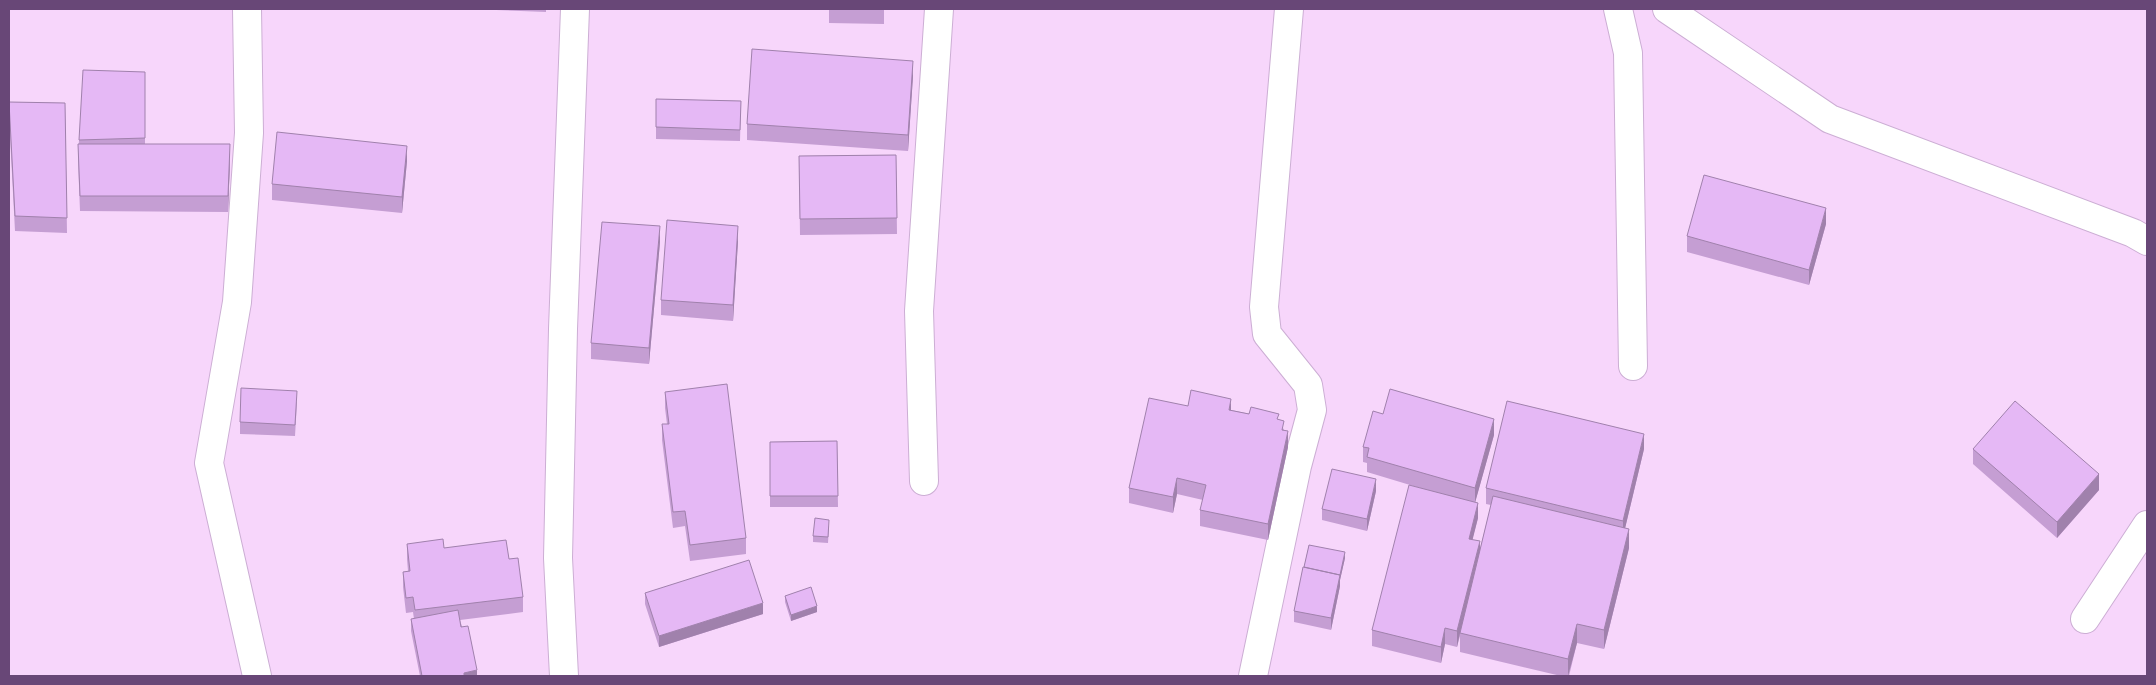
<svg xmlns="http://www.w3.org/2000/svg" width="2156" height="685" font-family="'Alegreya Sans',sans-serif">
<rect width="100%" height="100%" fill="#fce2fe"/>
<!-- residential -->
<path fill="#f7d6fb" d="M9,9H2147V676H9Z"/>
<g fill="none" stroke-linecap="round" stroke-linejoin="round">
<defs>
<path id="minor" d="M247,9L249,133L237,302L209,463L257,676
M1618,9L1628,53L1633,366
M1667,9L1830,119L2133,233L2147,241
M924,481L919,311L939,9
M2085,619L2147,525
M564,676L558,558L563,329L575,9
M1253,676L1297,466L1312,410L1308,385L1267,334L1264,307L1289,9"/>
</defs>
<!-- minor casing -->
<use href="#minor" stroke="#ccaed4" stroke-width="30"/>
<!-- minor -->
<use href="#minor" stroke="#fff" stroke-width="28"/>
</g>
<!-- wall -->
<path fill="#c59ed3" d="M468,9H546V12Z
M829,9H884V24L829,23Z
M145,72V144L230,160L228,212L80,211L78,160L79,140Z
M913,76L908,151L747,140V124Z
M656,99L741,101L740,141L656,139Z
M9,102L65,103L67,233L15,231L9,117Z
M896,155L897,234L800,235L799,156Z
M407,161L402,213L272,200V184Z
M1826,224L1809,285L1687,252V236Z
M738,241L733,321L661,315V300Z
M660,242L649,364L591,359V343Z
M665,392L746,538V554L690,561L685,526L673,528L662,440V424H667L665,408Z
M297,402L295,436L240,434V422Z
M1231,410L1279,420L1284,430L1288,447L1268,540L1200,526V510L1203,500L1177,494L1173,513L1129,503V488Z
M1383,414L1494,435L1475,502L1478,518L1472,540L1480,549L1491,505L1486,504V488L1644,449L1625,528L1629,548L1604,649L1577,643L1569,676H1561L1460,652V636L1457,647L1445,644L1441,663L1372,646V630L1420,488L1367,472V463L1363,462V447Z
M837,441L838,507H770V442Z
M1973,449L2099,490L2057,538L1973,464Z
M1376,491L1367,531L1322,520V509Z
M829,526L828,543L813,542V536Z
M407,544L444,548L509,559L523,597V612L460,620L477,676H420L411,631V619H414L413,612L406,613L403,587V572L408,571L407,559Z
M1309,545L1345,558L1340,580V586L1331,630L1294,622V611Z
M645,593L763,614L659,647L645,604Z
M785,596L817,612L791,621L785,602Z"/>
<!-- shaded-wall -->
<path fill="#a081ac" d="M913,61V76L908,151V135Z
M230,144V160L228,212V196Z
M407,146V161L402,213V197Z
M1826,208V224L1809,285V270Z
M660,226V242L649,364V348Z
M738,226V241L733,321V305Z
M1231,399V414L1229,410Z
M1494,419V435L1475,503V488Z
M1288,431V447L1268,540V524Z
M1644,434V449L1623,537V521Z
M2099,474V490L2057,538V522Z
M1177,478V494L1173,513V497Z
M1376,479V491L1367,531V519Z
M1478,503V518L1469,554V539Z
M1629,529V548L1604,649V630Z
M1480,541V557L1460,633L1457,647V631Z
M1345,552V558L1340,580V586L1331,630V618Z
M763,603V614L659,647V636Z
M817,606V612L791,621V615Z
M1577,624V643L1568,676V659Z
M1445,628V644L1441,663V647Z
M477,670V676H464V673Z"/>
<!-- building -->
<path fill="#e5b8f5" stroke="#a081ac" d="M752,49L913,61L908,135L747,124Z
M83,70L145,72V138L79,140Z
M656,99L741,101L740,130L656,127Z
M9,102L65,103L67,218L15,216Z
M277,132L407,146L402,197L272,184Z
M78,144H230L228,196H80Z
M896,155L897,218L800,219L799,156Z
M1704,175L1826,208L1809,270L1687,236Z
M667,220L738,226L733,305L661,300Z
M602,222L660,226L649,348L591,343Z
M727,384L746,538L690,545L685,511L673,512L662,424H669L665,392Z
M241,388L297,391L295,425L240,422Z
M1390,389L1494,419L1475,488L1367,457L1369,448L1363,447L1373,411L1383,414Z
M1191,390L1231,399L1229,410L1249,414L1251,407L1279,414L1277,419L1284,421L1282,430L1288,431L1268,524L1200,510L1206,485L1177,478L1173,497L1129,488L1149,398L1188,406Z
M1507,401L1644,434L1623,521L1486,488Z
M2015,401L2099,474L2057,522L1973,449Z
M837,441L838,496H770V442Z
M1332,469L1376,479L1367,519L1322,509Z
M1409,485L1478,503L1469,539L1480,541L1457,631L1445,628L1441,647L1372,630Z
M1493,496L1629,529L1604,630L1577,624L1568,659L1460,633Z
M815,518L829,520L828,537L813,536Z
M443,539L444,548L506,540L509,559L518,558L523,597L415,610L413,597L406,598L403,572L410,571L407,544Z
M1309,545L1345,552L1340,575L1304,567Z
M749,560L763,603L659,636L645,593Z
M1303,567L1340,575L1331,618L1294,611Z
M811,587L817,606L791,615L785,596Z
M458,610L461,627L468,626L477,670L464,673V676H422L411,619Z"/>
<!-- border -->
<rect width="2156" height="685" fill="none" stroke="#684777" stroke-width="20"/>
</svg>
